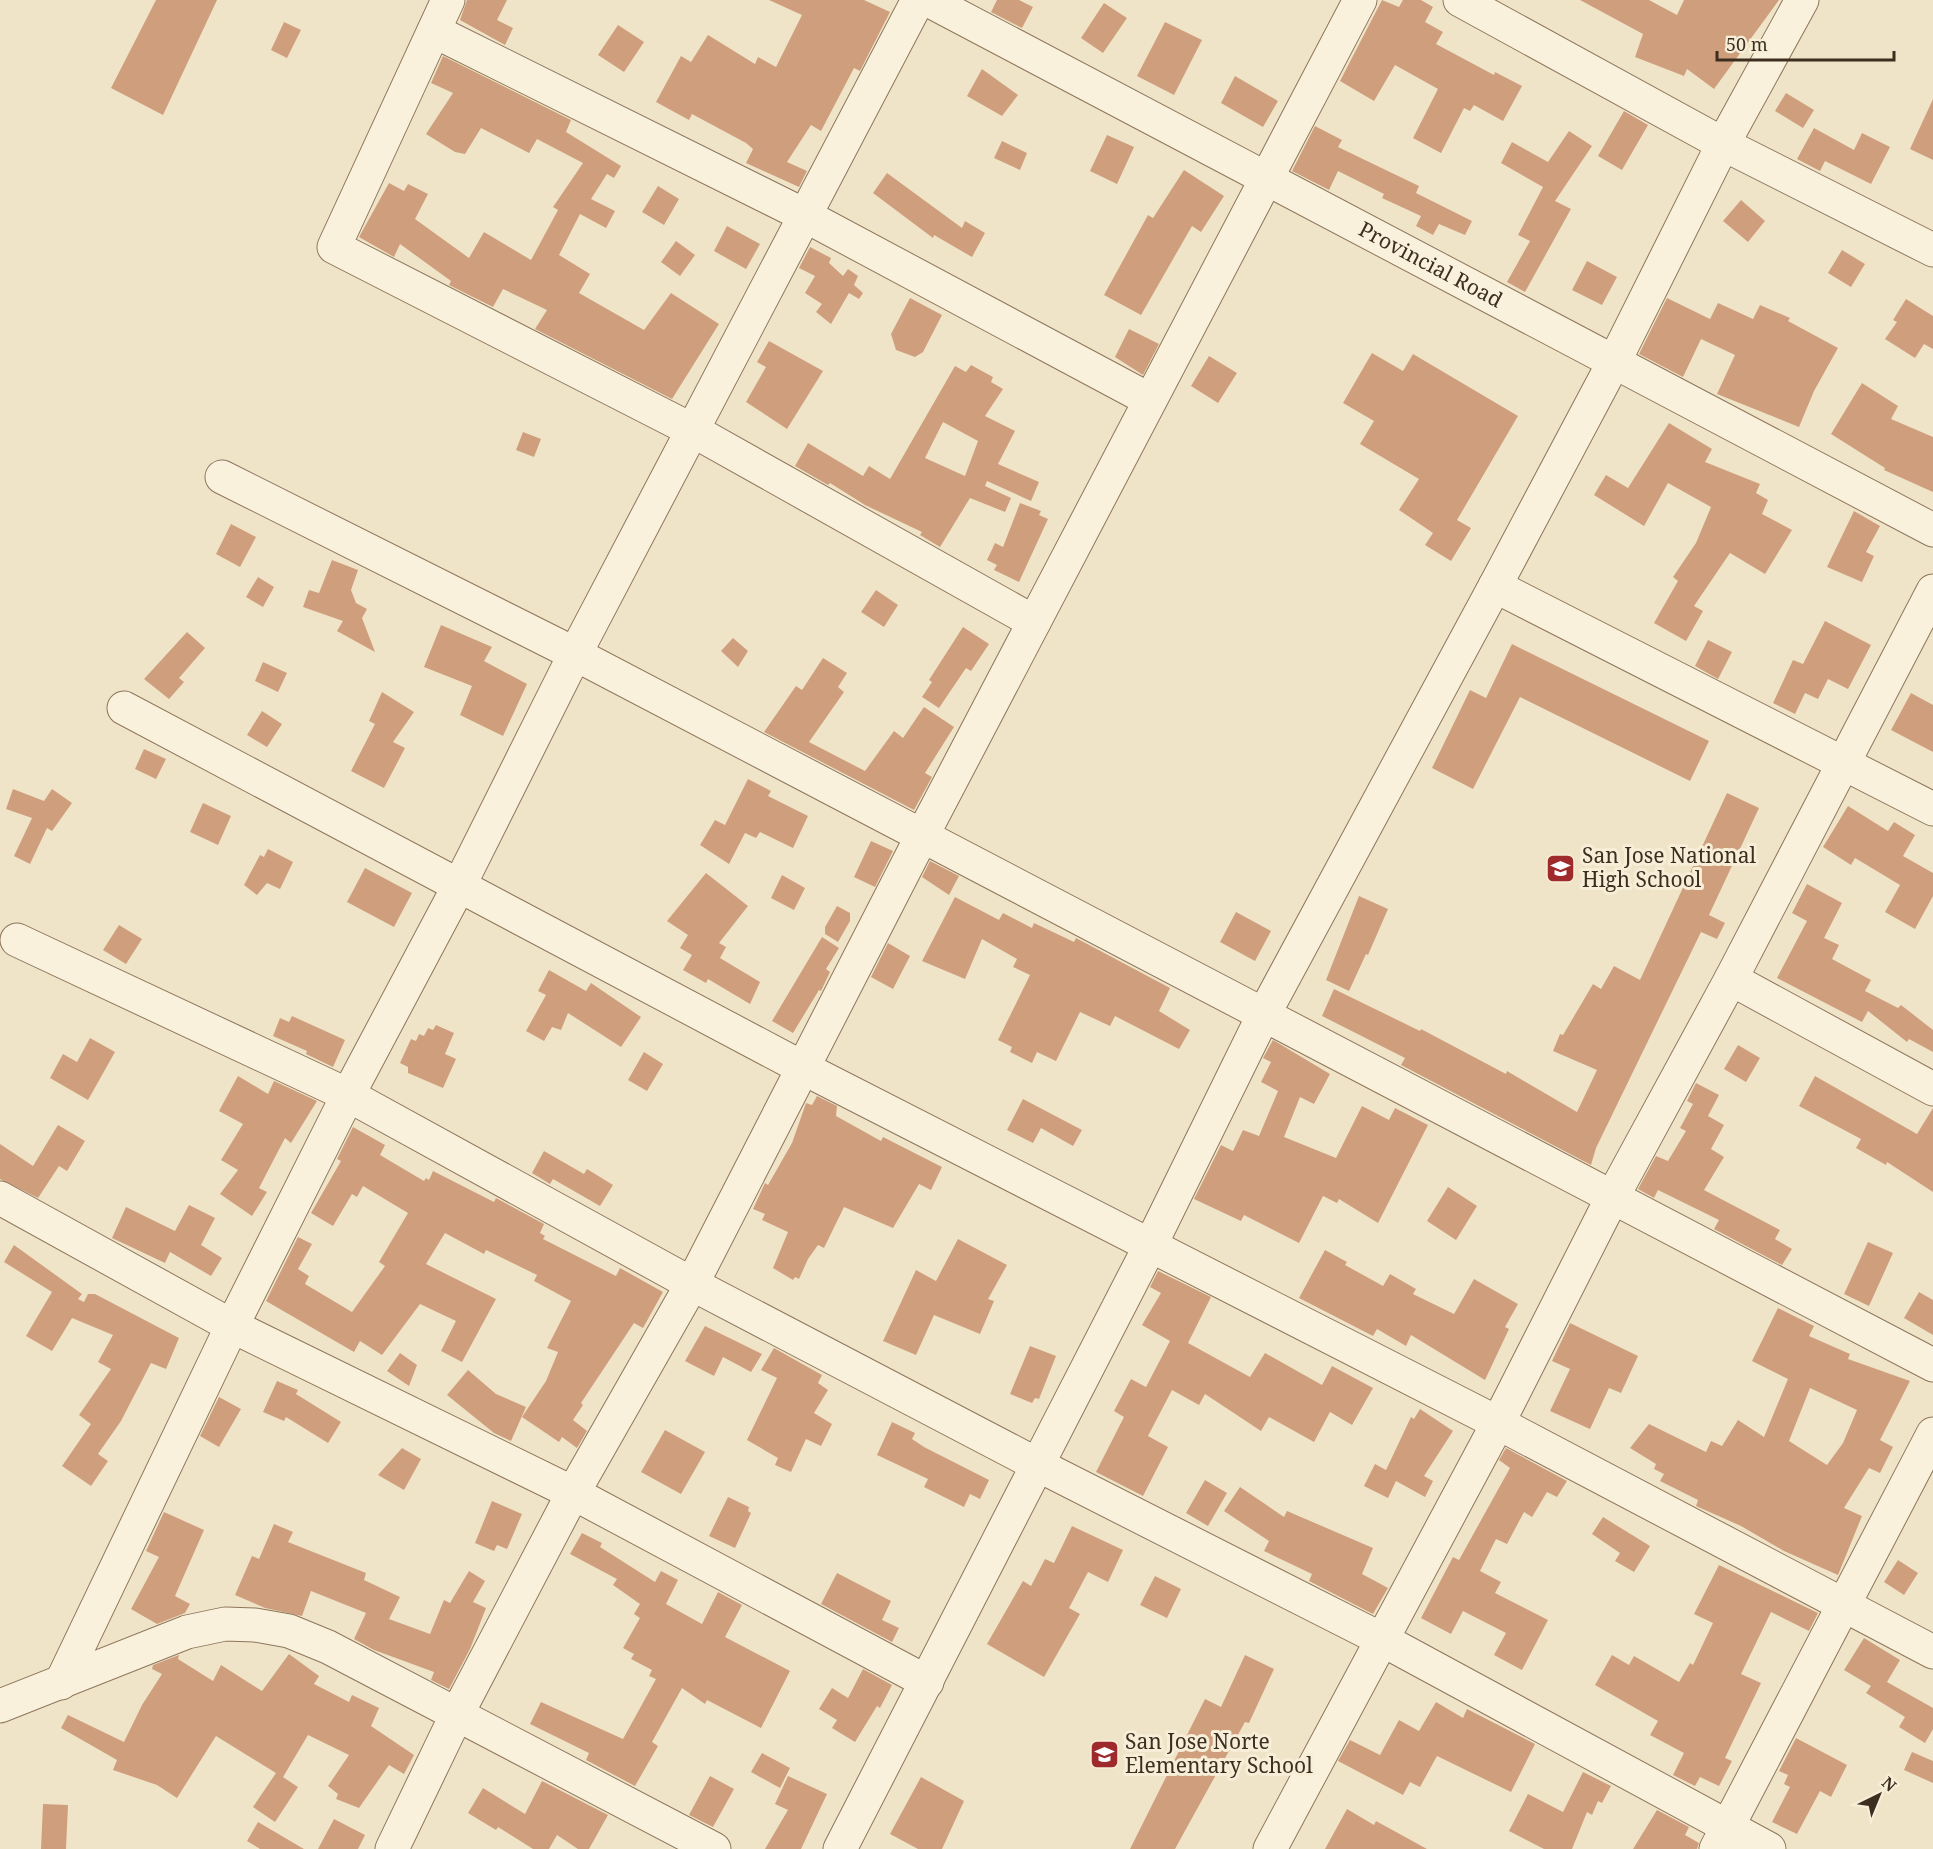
<svg xmlns="http://www.w3.org/2000/svg" width="1933" height="1849" font-family="'Noto Serif',serif">
<rect width="100%" height="100%" fill="#f0e4c8"/>
<!-- building -->
<path fill="#cf9f7d" fill-rule="evenodd" d="M156,0H217L163,115L111,88Z
M467,0H507L497,20L513,28L505,45L460,20Z
M769,0H864L890,12L860,71L854,68L821,131L811,125L787,162L807,171L799,187L746,163L753,149L746,143L692,114L689,120L656,102L681,56L691,62L708,35L755,64L758,57L776,67L802,15Z
M997,0H1019L1033,7L1022,28L991,12Z
M1382,0L1399,7L1403,0H1421L1433,7L1425,22L1443,32L1436,44L1494,75L1495,72L1522,86L1503,121L1474,105L1470,111L1464,108L1441,153L1413,138L1438,89L1395,65L1374,101L1340,81Z
M1580,0H1649L1677,15L1684,0H1779L1714,89L1687,69L1684,76L1635,57L1643,34Z
M1104,3L1127,18L1103,53L1081,38Z
M284,22L301,30L287,58L271,50Z
M1165,22L1202,40L1174,95L1137,76Z
M618,25L644,42L624,72L598,55Z
M443,56L571,120L566,132L621,166L614,178L607,174L591,199L615,211L606,228L580,214L559,255L590,274L579,293L644,330L671,293L719,324L672,399L535,329L547,310L503,289L493,307L449,285L451,281L400,244L394,257L359,237L389,183L404,191L408,184L428,194L415,219L469,258L484,232L531,260L558,210L553,207L583,163L537,139L529,153L481,128L465,154L455,152L426,134L453,93L431,83Z
M982,69L1018,95L1002,116L967,96Z
M1235,76L1278,101L1263,127L1221,103Z
M1786,93L1814,110L1803,128L1775,111Z
M1933,99V160L1910,149Z
M1624,111L1648,125L1622,170L1598,156Z
M1315,126L1342,140L1338,147L1419,186L1416,193L1472,221L1465,235L1439,224L1433,235L1416,226L1421,216L1382,198L1384,194L1338,171L1329,190L1292,171Z
M1814,128L1854,150L1862,133L1890,147L1871,184L1825,161L1820,171L1797,159Z
M1569,131L1592,146L1555,201L1571,209L1525,292L1507,282L1530,241L1518,235L1543,187L1501,163L1512,142L1548,162Z
M1107,135L1134,147L1117,184L1090,171Z
M1002,141L1027,153L1020,170L994,158Z
M1184,170L1224,196L1201,232L1192,226L1141,315L1104,295L1148,215L1153,218Z
M887,173L962,228L965,221L985,233L972,257L934,235L933,238L873,193Z
M658,186L679,199L664,225L642,212Z
M1741,200L1765,221L1748,242L1723,221Z
M727,226L760,244L746,269L714,251Z
M676,241L695,255L680,276L661,262Z
M810,247L831,258L829,263L843,276L848,269L858,276L854,285L863,293L859,299L849,293L831,324L816,312L822,304L805,293L815,276L799,268Z
M1842,250L1865,264L1851,287L1828,273Z
M1587,261L1617,277L1602,305L1572,290Z
M910,298L942,315L923,352L915,357L896,350L891,334Z
M1667,298L1710,319L1718,303L1753,319L1760,305L1790,318L1788,321L1838,348L1814,391L1799,427L1717,394L1735,355L1701,339L1683,377L1639,354Z
M1906,299L1933,316V349L1924,344L1915,358L1885,339L1897,322L1893,320Z
M1129,329L1159,344L1143,375L1115,357Z
M769,341L823,371L787,429L746,402L766,367L757,362Z
M1372,353L1403,371L1413,354L1518,416L1457,520L1471,528L1451,561L1425,545L1433,533L1399,510L1419,479L1360,444L1374,421L1343,403Z
M1209,356L1237,373L1218,403L1191,386Z
M971,365L993,377L991,382L1003,389L985,416L1015,431L998,464L1039,482L1031,501L987,481L985,486L1011,498L1005,512L970,498L940,547L920,535L922,532L865,505L830,483L828,485L795,466L808,443L863,476L869,466L890,479L955,366L966,372ZM943,422L978,441L965,476L925,458Z
M1862,383L1898,406L1891,419L1933,437V492L1884,470L1885,468L1831,434Z
M1669,423L1712,449L1705,462L1760,484L1756,493L1768,500L1762,514L1792,530L1765,574L1730,553L1694,606L1703,611L1686,641L1654,623L1678,581L1673,577L1696,543L1711,507L1668,483L1644,526L1594,495L1606,475L1628,488Z
M523,432L541,439L534,457L516,450Z
M1020,503L1041,511L1039,515L1048,519L1019,582L994,570L997,565L987,560L995,543L1003,547Z
M1854,511L1880,526L1866,552L1874,556L1862,582L1827,567Z
M231,524L256,537L240,567L216,554Z
M332,560L358,570L351,590L356,603L367,609L362,618L375,652L337,631L343,621L303,607L309,590L319,593Z
M258,577L274,587L263,607L246,597Z
M876,590L898,605L884,627L861,612Z
M1825,621L1871,645L1848,689L1828,679L1818,699L1805,693L1795,714L1773,703L1793,660L1803,664Z
M441,625L492,647L484,661L527,684L503,736L460,715L472,686L424,667Z
M963,627L989,644L971,671L966,668L939,708L922,697L932,682L929,680Z
M187,632L205,648L179,678L184,682L169,699L144,679Z
M733,638L748,651L738,667L721,651Z
M1708,640L1732,652L1718,679L1695,666Z
M1512,644L1709,741L1690,781L1520,697L1473,789L1432,768L1470,690L1486,698Z
M823,658L847,673L838,687L844,692L809,742L865,771L894,731L903,738L924,707L954,727L925,773L932,777L914,810L764,732L796,686L802,690Z
M263,662L287,673L278,692L255,681Z
M382,692L414,712L393,742L405,748L384,788L351,771L375,724L369,721Z
M1911,693L1933,705V752L1891,730Z
M262,711L282,724L267,747L247,735Z
M144,749L166,759L156,779L135,769Z
M748,779L771,791L768,796L808,816L793,848L760,832L756,838L745,833L729,864L700,845L715,820L725,825Z
M13,789L44,801L52,789L72,803L52,831L47,828L30,864L14,856L32,818L6,809Z
M1727,793L1759,808L1709,915L1725,923L1717,939L1701,932L1596,1148L1591,1165L1401,1065L1405,1058L1322,1016L1334,989L1420,1031L1421,1029L1506,1074L1507,1071L1577,1112L1597,1070L1553,1051L1560,1034L1563,1035L1593,984L1601,989L1614,966L1640,980Z
M203,803L231,816L218,845L190,832Z
M1848,806L1888,831L1894,822L1915,835L1903,856L1933,873V896L1915,929L1885,912L1900,885L1855,858L1851,865L1823,847Z
M871,841L893,851L875,887L854,877Z
M268,849L293,862L280,889L267,883L257,895L244,885L260,855L264,857Z
M930,861L959,876L949,895L922,877Z
M365,868L412,893L394,927L347,902Z
M706,873L748,906L719,943L726,947L720,958L760,982L750,1004L708,979L706,983L683,970L692,955L680,948L688,935L667,921Z
M782,875L805,888L794,910L771,898Z
M1807,884L1842,903L1824,938L1839,945L1832,959L1871,980L1865,991L1898,1008L1901,1005L1933,1030V1052L1909,1039L1907,1042L1868,1011L1862,1022L1777,978L1807,921L1792,913Z
M1359,896L1388,909L1368,955L1366,954L1349,991L1326,980Z
M955,897L999,920L1003,913L1032,928L1034,923L1074,942L1076,938L1170,988L1159,1011L1190,1030L1179,1049L1115,1016L1110,1026L1080,1012L1056,1061L1037,1052L1032,1063L1010,1052L1012,1047L998,1040L1030,975L1013,967L1017,959L982,939L965,979L922,961Z
M837,906L850,913V921L838,942L825,934V927Z
M1236,912L1271,931L1255,961L1220,942Z
M119,925L142,939L126,964L103,950Z
M822,937L839,948L826,969L830,972L821,991L819,990L793,1033L772,1021Z
M888,943L910,956L893,989L871,977Z
M549,970L586,991L591,983L641,1017L621,1047L568,1013L561,1030L552,1027L544,1041L526,1031L546,995L538,991Z
M292,1016L345,1040L333,1067L306,1054L307,1051L273,1036L280,1018L289,1022Z
M436,1025L454,1033L445,1054L456,1059L443,1088L408,1073V1067L400,1063L411,1039L416,1041L419,1034L424,1036L428,1028L433,1030Z
M90,1038L115,1052L88,1100L50,1078L63,1054L77,1062Z
M1273,1040L1330,1074L1314,1104L1300,1097L1284,1137L1336,1158L1362,1106L1389,1120L1395,1108L1428,1125L1378,1223L1339,1199L1337,1203L1323,1196L1299,1243L1244,1215L1241,1221L1194,1199L1221,1145L1233,1151L1243,1130L1259,1136L1278,1091L1261,1082L1271,1062L1263,1058Z
M1738,1045L1760,1058L1746,1082L1724,1069Z
M644,1052L663,1064L647,1091L628,1080Z
M238,1076L268,1094L274,1081L317,1101L291,1143L285,1138L259,1188L267,1192L252,1216L220,1194L238,1170L221,1160L243,1124L219,1111Z
M1815,1076L1917,1134L1933,1108V1192L1887,1162L1886,1165L1856,1148L1861,1139L1799,1106Z
M1696,1083L1719,1095L1708,1116L1724,1125L1711,1149L1724,1157L1704,1190L1780,1230L1775,1239L1792,1249L1782,1265L1714,1229L1719,1220L1658,1190L1654,1198L1638,1189L1656,1156L1668,1161L1686,1131L1680,1128L1693,1104L1687,1101Z
M817,1096L837,1106L836,1116L881,1141L883,1137L942,1167L931,1190L919,1184L893,1228L844,1207L824,1248L818,1245L808,1259L799,1279L795,1277L793,1280L773,1268L788,1232L762,1220L765,1214L753,1209L765,1183L768,1185L792,1143L806,1103L812,1105Z
M1023,1099L1082,1130L1073,1146L1041,1128L1033,1143L1007,1130Z
M58,1125L85,1141L67,1171L59,1166L38,1198L0,1179V1144L33,1166Z
M353,1127L385,1145L380,1155L424,1181L426,1178L429,1180L433,1171L494,1202L496,1198L544,1224L540,1233L545,1236L543,1239L616,1276L620,1268L663,1292L643,1328L634,1323L581,1403L583,1405L573,1420L587,1431L577,1448L562,1437L559,1442L522,1417L546,1381L558,1352L547,1348L571,1301L534,1281L537,1275L486,1250L484,1254L445,1233L426,1264L496,1299L462,1362L441,1351L456,1321L420,1304L382,1355L360,1341L354,1352L266,1301L298,1237L312,1244L298,1269L309,1276L305,1284L352,1312L385,1266L379,1262L408,1213L363,1186L357,1197L352,1194L333,1226L311,1213L341,1161L337,1159Z
M544,1151L584,1174L587,1169L613,1185L600,1206L553,1179L550,1184L532,1173Z
M1448,1187L1477,1206L1456,1240L1427,1221Z
M189,1205L215,1218L201,1245L222,1258L211,1276L170,1252L165,1263L112,1238L126,1207L175,1231Z
M958,1239L1007,1265L988,1299L994,1301L980,1334L934,1315L916,1355L883,1341L916,1270L936,1281Z
M1868,1242L1893,1253L1869,1306L1844,1294Z
M14,1245L82,1294L78,1299L84,1302L88,1294H95L179,1338L166,1369L151,1363L121,1421L98,1454L108,1461L91,1486L62,1466L91,1424L79,1415L111,1369L98,1362L113,1335L72,1318L52,1351L26,1336L52,1292L4,1262Z
M1325,1250L1347,1262L1345,1265L1383,1286L1390,1274L1416,1289L1413,1294L1454,1314L1474,1279L1518,1304L1505,1327L1509,1329L1485,1380L1411,1335L1406,1346L1377,1329L1373,1336L1299,1298Z
M1158,1271L1211,1297L1188,1343L1250,1377L1265,1353L1322,1385L1332,1366L1373,1388L1352,1425L1330,1412L1314,1442L1269,1417L1261,1431L1205,1394L1199,1405L1172,1390L1148,1436L1168,1447L1143,1496L1096,1472L1124,1417L1114,1411L1131,1379L1146,1387L1170,1341L1142,1325L1161,1293L1150,1287Z
M1919,1292L1933,1300V1335L1904,1318Z
M1778,1308L1814,1326L1809,1336L1850,1354L1848,1359L1910,1381L1880,1440L1893,1447L1880,1473L1869,1468L1844,1508L1862,1516L1838,1575L1784,1551L1741,1526L1696,1506L1698,1500L1660,1481L1664,1474L1654,1469L1656,1464L1630,1448L1649,1424L1706,1452L1711,1441L1722,1446L1738,1420L1764,1437L1788,1379L1752,1361ZM1810,1388L1857,1410L1843,1443L1827,1465L1789,1441Z
M1570,1323L1638,1356L1621,1393L1609,1388L1590,1429L1550,1411L1570,1369L1552,1361Z
M705,1326L762,1354L751,1372L723,1357L714,1376L685,1361Z
M1030,1346L1056,1356L1039,1399L1035,1398L1032,1403L1010,1394Z
M774,1348L822,1375L818,1383L828,1390L814,1413L832,1424L821,1446L806,1439L791,1472L775,1465L778,1458L747,1440L777,1378L761,1370Z
M400,1353L417,1365L409,1386L387,1371Z
M468,1370L496,1394L526,1407L511,1441L494,1433L447,1395Z
M277,1381L298,1390L296,1394L341,1422L328,1443L286,1417L284,1421L263,1412Z
M219,1397L241,1409L219,1447L200,1436Z
M1420,1409L1453,1431L1424,1476L1433,1481L1425,1497L1396,1481L1388,1498L1364,1486L1375,1464L1386,1470L1411,1417L1414,1419Z
M892,1422L915,1433L912,1439L924,1447L989,1480L980,1499L970,1494L964,1507L924,1487L928,1479L877,1455Z
M665,1430L705,1452L681,1494L641,1472Z
M402,1448L421,1459L404,1490L378,1475Z
M1506,1448L1567,1481L1557,1497L1547,1492L1532,1517L1524,1512L1507,1544L1496,1539L1480,1571L1501,1582L1495,1593L1548,1620L1522,1670L1494,1655L1506,1633L1463,1611L1451,1634L1421,1618L1453,1557L1459,1560L1510,1468L1499,1460Z
M1205,1480L1227,1493L1208,1526L1186,1513Z
M1240,1487L1284,1517L1287,1511L1373,1548L1362,1574L1388,1588L1373,1614L1309,1581L1312,1574L1264,1551L1269,1541L1224,1511Z
M728,1497L749,1507L748,1511L751,1513L735,1548L709,1536Z
M492,1501L522,1514L507,1549L497,1545L494,1551L475,1543Z
M164,1512L204,1530L175,1596L190,1604L185,1613L157,1624L131,1609L159,1557L146,1551Z
M1603,1517L1650,1546L1634,1572L1615,1561L1620,1553L1592,1534Z
M274,1524L293,1532L288,1542L366,1573L364,1580L400,1597L389,1619L430,1634L444,1600L450,1603L469,1571L485,1581L473,1602L486,1608L470,1649L449,1689L431,1680L434,1672L374,1650L354,1639L366,1613L311,1591L302,1616L265,1608L235,1595L252,1556L259,1559Z
M1072,1526L1123,1550L1108,1582L1088,1572L1069,1608L1080,1614L1044,1677L987,1644L1023,1581L1031,1586L1045,1559L1054,1563Z
M582,1533L602,1543L600,1547L655,1582L661,1571L678,1580L666,1604L702,1624L718,1592L742,1605L725,1637L790,1671L761,1728L707,1700L705,1704L682,1688L652,1742L658,1746L635,1786L586,1760L589,1753L530,1724L541,1702L623,1739L656,1679L649,1676L652,1670L631,1659L634,1654L623,1648L640,1618L634,1614L640,1604L613,1585L617,1579L570,1554Z
M1898,1560L1918,1573L1904,1595L1884,1582Z
M1719,1565L1818,1613L1809,1631L1771,1612L1741,1674L1761,1683L1725,1758L1732,1761L1719,1786L1700,1777L1695,1786L1673,1775L1684,1753L1650,1735L1658,1721L1595,1685L1612,1655L1629,1665L1634,1656L1679,1682L1690,1663L1693,1665L1713,1623L1694,1614Z
M837,1573L891,1601L882,1620L899,1628L892,1642L821,1604Z
M1155,1576L1181,1589L1167,1618L1140,1605Z
M1864,1638L1900,1660L1887,1682L1933,1708V1729L1925,1743L1899,1727L1905,1717L1866,1693L1871,1686L1844,1670Z
M289,1654L319,1676L314,1684L349,1702L352,1695L379,1708L371,1726L414,1755L404,1774L389,1765L359,1808L336,1799L338,1794L328,1786L349,1755L308,1735L283,1777L298,1787L275,1822L253,1807L276,1773L216,1736L177,1798L157,1785L113,1770L117,1760L61,1728L68,1715L124,1742L142,1705L162,1674L152,1669L153,1665L179,1655L178,1659L213,1681L221,1665L262,1691Z
M1245,1655L1274,1669L1249,1723L1245,1722L1175,1849H1130L1205,1699L1221,1707Z
M863,1669L892,1685L880,1708L877,1706L855,1742L832,1728L837,1720L819,1709L832,1688L848,1698Z
M1436,1702L1463,1718L1467,1709L1535,1744L1511,1792L1437,1756L1420,1787L1410,1782L1403,1795L1338,1761L1350,1740L1380,1755L1399,1720L1419,1731Z
M1796,1738L1847,1765L1831,1797L1820,1791L1797,1834L1772,1822L1790,1787L1784,1784L1788,1775L1779,1771Z
M1912,1752L1933,1761V1783L1904,1770Z
M762,1753L790,1768L780,1788L751,1772Z
M1583,1772L1611,1786L1602,1803L1598,1801L1592,1815L1587,1812L1572,1849H1544L1509,1831L1528,1794L1563,1812Z
M710,1776L734,1789L713,1827L689,1815Z
M788,1776L827,1794L801,1849H765L788,1810L775,1804Z
M921,1777L964,1801L942,1849H918L890,1834Z
M542,1781L608,1815L589,1849H578L557,1835L549,1849H533L498,1827L496,1830L468,1813L483,1788L525,1814Z
M43,1804L68,1805L66,1849H41Z
M1347,1809L1374,1825L1376,1821L1427,1849H1325Z
M1657,1810L1689,1827L1685,1835L1699,1843L1697,1849H1633Z
M334,1819L365,1835L358,1849H318Z
M258,1822L304,1849H260L247,1841Z"/>
<g fill="none" stroke-linecap="round" stroke-linejoin="round">
<defs>
<g id="minor">
<path d="M448,0L334,247L692,430L1034,622"/>
<path id="s1" d="M928,0L1933,530"/>
<path d="M1460,0L1723,144L1933,250"/>
<path d="M434,31L804,215L1150,400"/>
<path d="M222,477L575,654L1933,1365"/>
<path d="M1495,586L1933,809"/>
<path d="M124,708L803,1068L1498,1423L1933,1652"/>
<path d="M17,940L348,1095L692,1284L1038,1465L1381,1639L1769,1849"/>
<path d="M1731,979L1933,1089"/>
<path d="M0,1198L232,1326L573,1493L927,1682"/>
<path d="M61,1683L232,1326L348,1095L460,884L575,654L918,0"/>
<path d="M0,1706L187,1632L225,1624L255,1625L289,1631L328,1647L714,1849"/>
<path d="M392,1849L456,1716L573,1493L692,1284L922,836L1360,0"/>
<path d="M840,1849L1150,1246L1264,1014L1495,586L1615,360L1723,144L1802,0"/>
<path d="M1270,1849L1498,1423L1612,1198L1731,979L1933,591"/>
<path d="M1716,1849L1933,1434"/>
</g>
</defs>
<!-- minor casing -->
<use href="#minor" stroke="#8d765c" stroke-width="35"/>
<!-- minor -->
<use href="#minor" stroke="#faf1dc" stroke-width="33"/>
</g>
<!-- icons -->
<defs>
<symbol id="school-square" viewBox="-11 -11 22 22"><rect x="-9" y="-9" width="18" height="18" rx="4" fill="#9e2a2b" stroke="#f7eed8"/><path d="M0-5L7-2L0 1L-7-2ZM-4 1L0 2.5L4 1V4Q0 6-4 4Z" fill="#fff"/></symbol>
</defs>
<g fill-rule="evenodd">
<use href="#school-square" x="1544" y="852" width="33" height="33"/>
<use href="#school-square" x="1088" y="1738" width="33" height="33"/>
</g>
<g text-anchor="middle" stroke-width="6" stroke-linejoin="round" paint-order="stroke">
<!-- street labels -->
<g font-size="21" fill="#3d2e20" stroke="#f7eed8">
<text dy="7" stroke="none"><textPath href="#s1" startOffset="568">Provincial Road</textPath></text>
</g>
<!-- poi labels -->
<g font-size="21" fill="#3d2e20" stroke="#f7eed8" text-anchor="start">
<text x="1582" y="863">San Jose National<tspan x="1582" dy="24">High School</tspan></text>
<text x="1125" y="1749">San Jose Norte<tspan x="1125" dy="24">Elementary School</tspan></text>
</g>
</g>
<!-- north arrow -->
<g transform="translate(1879 1795) rotate(43)" stroke="#f7eed8" stroke-width="4.5" paint-order="stroke">
<path d="M0-4.5L10 22L0 15L-10 22Z" fill="#3d2e20"/>
<text y="-9" font-size="16" font-weight="bold" text-anchor="middle" fill="#3d2e20">N</text>
</g>
<!-- scale -->
<path d="M1717 51v9h177v-9" fill="none" stroke="#3d2e20" stroke-width="3"/>
<text x="1726" y="51" font-size="18" fill="#3d2e20" stroke="#f7eed8" stroke-width="4.5" paint-order="stroke">50 m</text>
</svg>
